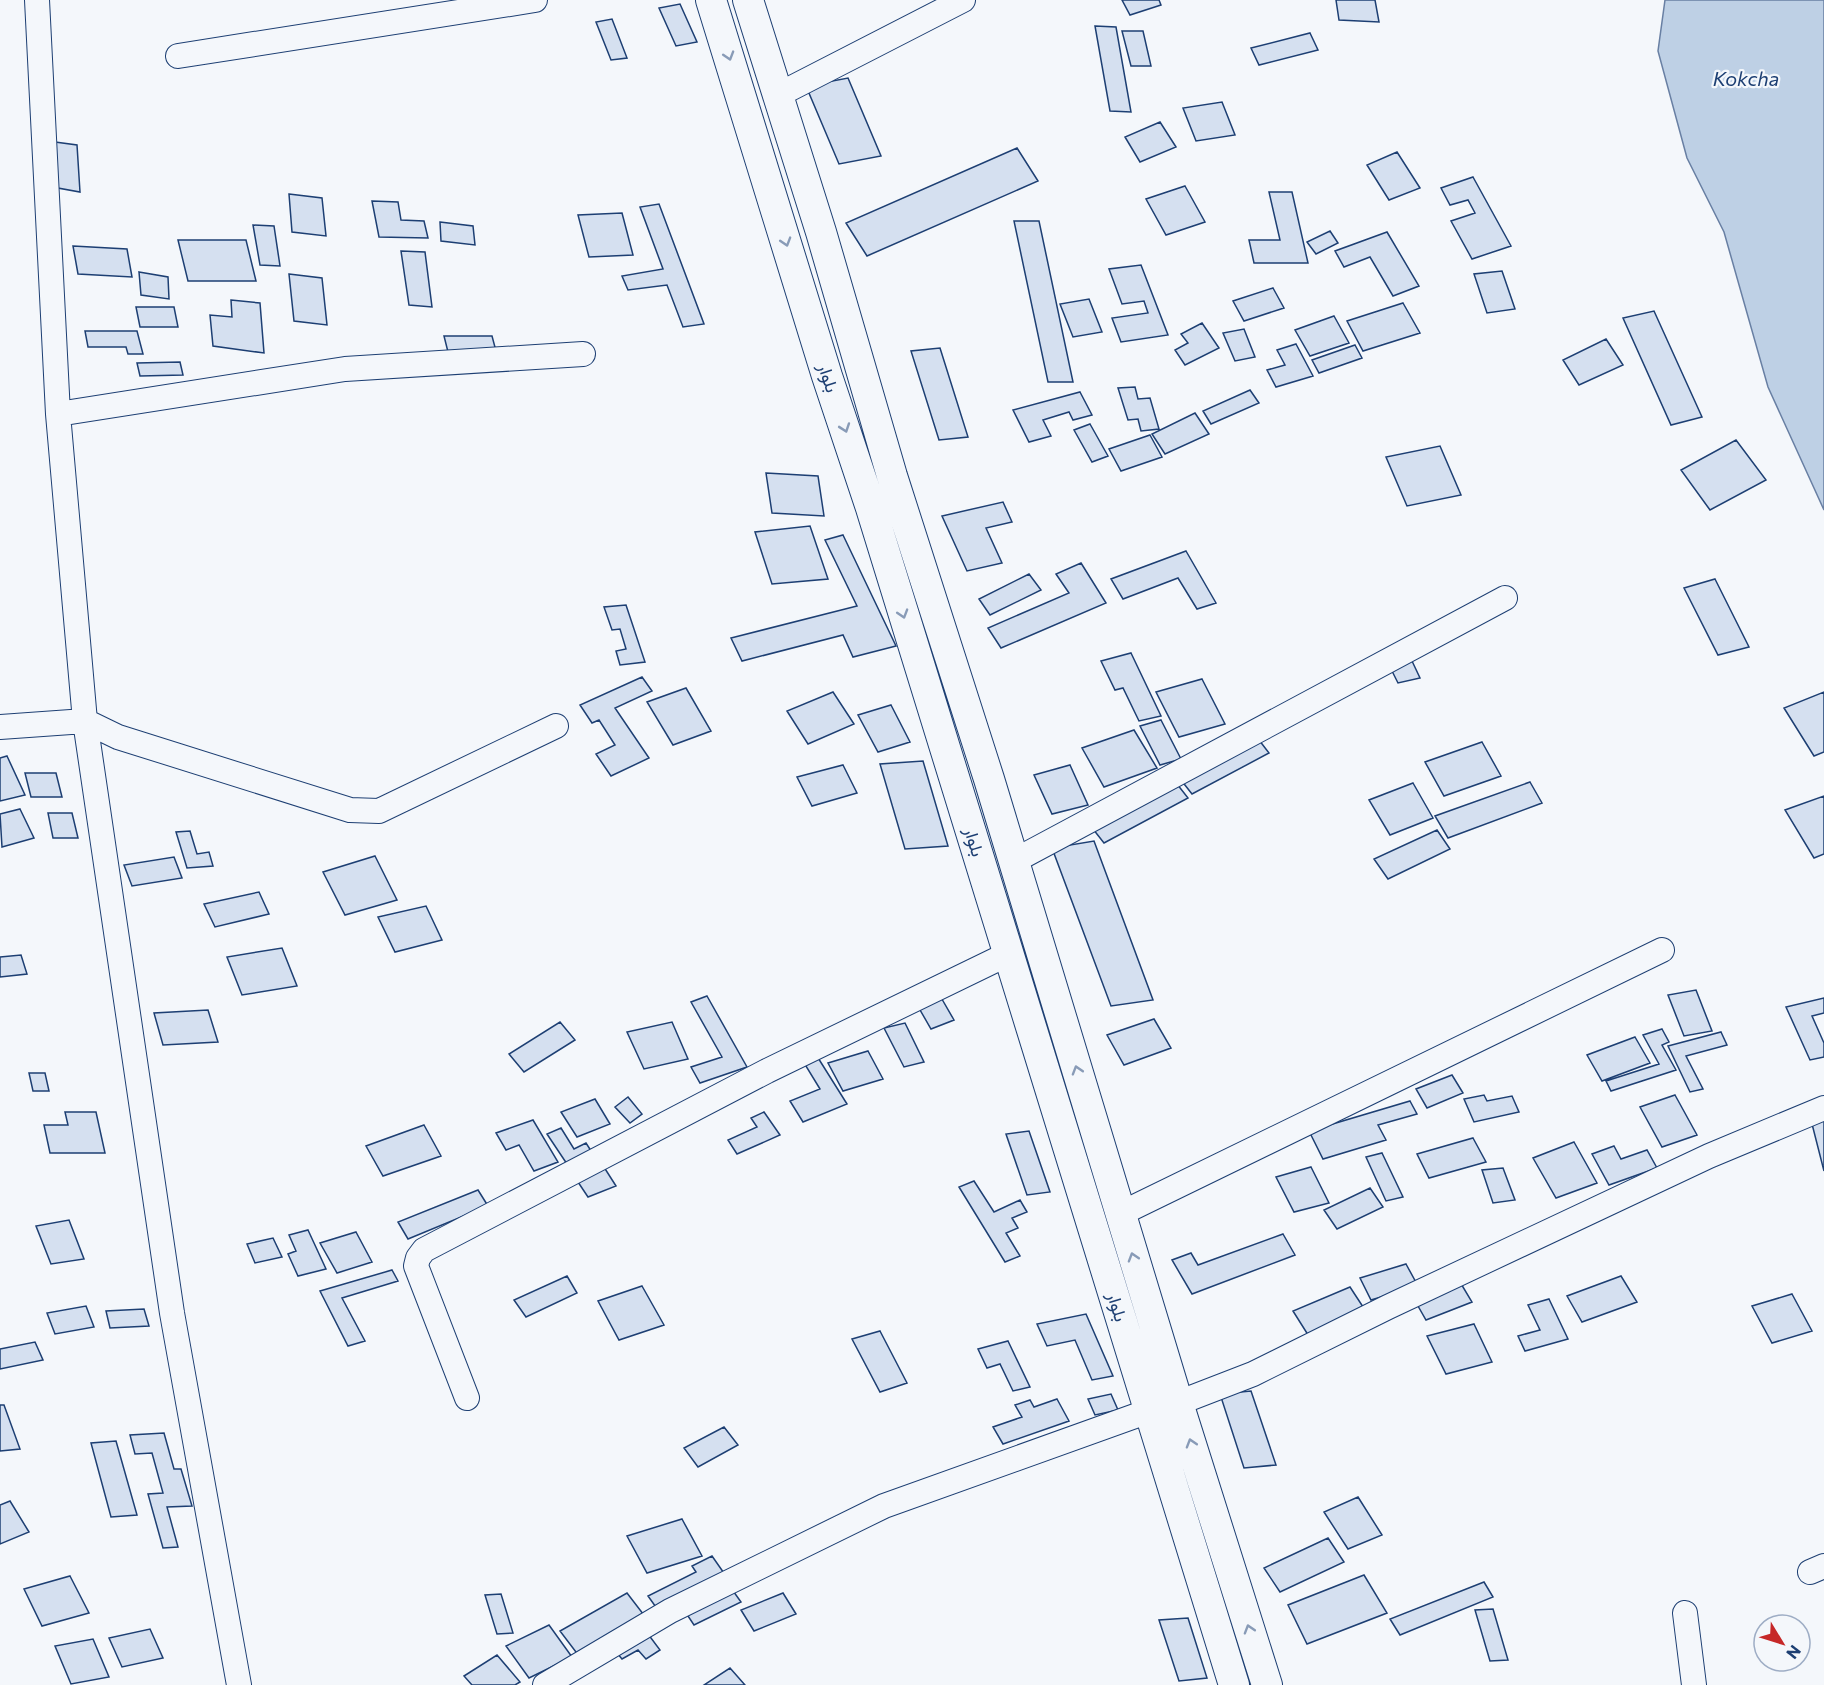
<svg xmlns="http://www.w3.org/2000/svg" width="1824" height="1685" font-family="Commissioner,Vazirmatn,sans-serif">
<rect width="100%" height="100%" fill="#f4f7fb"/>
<!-- water -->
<path fill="#bed0e5" stroke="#687fa3" stroke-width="1.5" d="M1665,0H1824V510L1768,387L1724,232L1687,158L1658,51Z"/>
<!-- building -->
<path fill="#d5e0f0" stroke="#1d3f73" stroke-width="1.5" d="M1122,0H1159L1161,5L1130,15Z
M1336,0H1375L1379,22L1339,20Z
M680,4L697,42L676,46L659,8Z
M612,19L627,58L611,60L596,22Z
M1095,26L1116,27L1131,112L1110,111Z
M1122,31H1143L1151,66H1131Z
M1310,33L1318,50L1259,65L1251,48Z
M848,78L881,156L839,164L806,86Z
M1222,102L1235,135L1196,141L1183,108Z
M1160,122L1176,147L1140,162L1125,137Z
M55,142L77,145L80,192L58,188Z
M1017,148L1038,181L867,256L846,223Z
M1397,152L1420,188L1389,200L1367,165Z
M1473,177L1511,246L1472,259L1451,221L1475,213L1468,200L1450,205L1441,188Z
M1185,186L1205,222L1166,235L1146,199Z
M1269,192H1292L1308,263H1254L1249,240H1280Z
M289,194L322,198L326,236L292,232Z
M372,201L398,202L401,220L424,221L428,238L379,237Z
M659,204L704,324L683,327L667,285L628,290L622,276L663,269L640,207Z
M622,213L633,255L589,257L578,215Z
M1014,221H1039L1073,382H1048Z
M440,222L473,226L475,245L441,241Z
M253,225L274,226L280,266L260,265Z
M1330,231L1338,243L1316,254L1307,242Z
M1387,232L1419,286L1393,296L1370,257L1344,267L1335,251Z
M178,240H246L256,281H188Z
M73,246L127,249L132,277L78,274Z
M401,251L425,252L432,307L409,305Z
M1141,265L1168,335L1121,342L1112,318L1148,313L1144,301L1122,304L1109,269Z
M1502,271L1515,309L1487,313L1474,274Z
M139,272L168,277L169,299L141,295Z
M289,274L322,278L327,325L294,321Z
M1273,288L1284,308L1244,321L1233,301Z
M1089,299L1102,332L1073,337L1060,304Z
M231,300L260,303L264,353L213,346L210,315L232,317Z
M1403,303L1420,333L1363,351L1347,321Z
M136,307H174L178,327H140Z
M1654,311L1702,417L1671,425L1623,318Z
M1334,316L1349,343L1310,356L1295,330Z
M1202,323L1219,348L1185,365L1175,350L1188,343L1181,334Z
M1244,329L1255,357L1235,361L1223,333Z
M85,331H137L143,354H128L126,347H88Z
M444,336H492L496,351L448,352Z
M1606,339L1623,365L1579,385L1563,360Z
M1296,344L1313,376L1276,387L1267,370L1285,365L1277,350Z
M1355,345L1362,358L1319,373L1312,360Z
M940,348L968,437L939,440L911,351Z
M180,362L183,375L140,376L137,363Z
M1135,387L1138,399L1150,398L1159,429L1141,431L1138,419L1128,420L1118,388Z
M1250,390L1259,403L1211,424L1203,411Z
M1080,392L1092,415L1073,420L1069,412L1043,420L1051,436L1029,442L1013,410Z
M1195,413L1209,434L1165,454L1152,434Z
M1090,424L1108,456L1092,462L1074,430Z
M1150,435L1162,457L1121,471L1109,449Z
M1736,440L1766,480L1710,510L1681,470Z
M1440,446L1461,495L1407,506L1386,457Z
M766,473L818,476L824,516L772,513Z
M1003,502L1012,522L986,528L1002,563L967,571L942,516Z
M810,526L828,579L772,584L755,532Z
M843,535L896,646L853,657L843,635L742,661L731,638L857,606L825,540Z
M1186,551L1216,603L1197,609L1178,578L1123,599L1111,579Z
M1081,563L1106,603L1001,648L988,628L1069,593L1056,574Z
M1029,574L1041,590L990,615L979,599Z
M1715,579L1749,647L1718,655L1684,588Z
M626,605L645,662L620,665L616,651L626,649L620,629L612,630L604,607Z
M1131,653L1161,716L1139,721L1123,688L1115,690L1101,661Z
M1412,661L1420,678L1398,683L1390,667Z
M642,677L652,691L615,708L649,758L611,776L596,754L615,745L599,720L592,723L580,705Z
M1202,679L1225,724L1179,737L1156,692Z
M686,688L711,731L673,745L647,702Z
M833,692L854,724L808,744L787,711Z
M1824,692V752L1814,756L1784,708Z
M891,705L910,742L878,752L858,715Z
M1161,720L1181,759L1160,765L1140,726Z
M1134,730L1157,768L1104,787L1082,748Z
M1259,740L1269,753L1192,794L1181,780Z
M1482,742L1501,776L1444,796L1425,762Z
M7,756L25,795L0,801V758Z
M923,761L948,846L905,849L880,764Z
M843,765L857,793L812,806L797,777Z
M1070,765L1088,805L1052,814L1034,775Z
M25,773H56L62,797H31Z
M1530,782L1542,803L1448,838L1435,816Z
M1413,783L1433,818L1390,835L1369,800Z
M1177,784L1188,798L1104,843L1093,829Z
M1824,796V854L1814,858L1785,810Z
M20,809L34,838L2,847L0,814Z
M48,813H72L78,838H53Z
M1437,830L1450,849L1388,879L1374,859Z
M190,831L197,854L209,852L213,866L187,868L176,832Z
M1094,841L1153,1000L1111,1006L1052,848Z
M375,856L397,900L345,915L323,872Z
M174,857L182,878L132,886L124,865Z
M259,892L269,914L215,927L204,904Z
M426,906L442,940L395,952L378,917Z
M282,948L297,986L242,995L227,957Z
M21,955L27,974L0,977V957Z
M1696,990L1712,1031L1684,1036L1668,995Z
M939,994L954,1020L931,1029L916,1003Z
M707,996L747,1067L700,1083L691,1067L722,1057L691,1002Z
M1824,998V1013L1812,1016L1824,1043V1057L1810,1060L1786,1007Z
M208,1010L218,1042L163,1045L154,1013Z
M1154,1019L1171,1048L1124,1065L1107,1035Z
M560,1022L575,1040L524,1072L509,1054Z
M672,1022L688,1059L644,1069L627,1032Z
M905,1023L924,1062L904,1067L884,1028Z
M1662,1029L1669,1042L1662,1045L1676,1070L1611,1091L1606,1081L1659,1064L1643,1035Z
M1721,1032L1727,1045L1686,1056L1703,1089L1690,1092L1668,1046Z
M1635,1037L1650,1063L1602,1081L1587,1055Z
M868,1051L883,1079L843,1091L828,1063Z
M815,1053L847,1104L803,1122L790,1101L820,1089L801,1058Z
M29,1073H45L49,1091H33Z
M1452,1075L1463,1093L1427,1108L1416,1089Z
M1484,1095L1487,1101L1512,1096L1519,1112L1474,1122L1464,1099Z
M1675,1095L1697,1135L1662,1147L1640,1107Z
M628,1097L642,1114L630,1123L615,1107Z
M595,1099L610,1124L577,1137L561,1112Z
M1410,1101L1417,1114L1378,1125L1386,1140L1323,1159L1309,1131Z
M65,1112H96L105,1153H50L44,1125H68Z
M764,1112L780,1135L737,1154L728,1140L757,1127L751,1118Z
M1824,1117V1171L1811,1120Z
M533,1120L558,1162L534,1171L519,1145L506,1150L496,1133Z
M424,1125L441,1156L383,1176L366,1146Z
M561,1128L574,1149L586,1143L593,1154L567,1164L547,1134Z
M1029,1131L1050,1192L1027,1195L1006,1134Z
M1473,1138L1486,1162L1429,1178L1417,1154Z
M1574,1142L1597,1183L1556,1198L1533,1158Z
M1614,1146L1621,1159L1647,1150L1657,1168L1609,1185L1592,1154Z
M1382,1153L1403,1197L1386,1201L1366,1157Z
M602,1164L616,1186L588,1197L574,1176Z
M1311,1167L1329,1203L1294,1212L1276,1177Z
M1503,1168L1515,1200L1493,1203L1482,1170Z
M974,1181L994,1212L1020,1200L1027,1212L1012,1218L1018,1228L1006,1233L1020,1256L1005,1262L959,1187Z
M1370,1188L1383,1207L1337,1229L1324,1210Z
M478,1190L488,1206L408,1239L398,1222Z
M69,1220L84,1259L51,1264L36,1226Z
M308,1230L326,1269L298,1276L288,1254L296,1251L289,1235Z
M356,1232L372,1262L337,1273L320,1243Z
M1283,1234L1295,1255L1192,1294L1172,1260L1191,1253L1198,1265Z
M273,1238L282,1257L255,1263L247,1244Z
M1406,1264L1418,1286L1371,1300L1360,1278Z
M392,1270L398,1281L342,1298L365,1341L348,1346L320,1291Z
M567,1276L577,1293L526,1317L514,1300Z
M1621,1276L1637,1302L1582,1322L1567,1296Z
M1460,1282L1472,1302L1426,1320L1414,1299Z
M642,1286L664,1325L619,1340L598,1301Z
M1350,1287L1367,1313L1310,1338L1293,1311Z
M1792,1294L1812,1331L1772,1343L1752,1306Z
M1549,1299L1568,1339L1525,1351L1518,1336L1540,1330L1528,1305Z
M86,1306L94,1327L55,1334L47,1313Z
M144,1309L149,1326L110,1328L106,1311Z
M1086,1314L1113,1376L1092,1380L1075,1340L1047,1346L1037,1324Z
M1474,1324L1492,1362L1446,1374L1427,1336Z
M880,1331L907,1383L880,1392L852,1339Z
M1008,1341L1030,1387L1013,1391L1000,1364L987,1368L978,1349Z
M35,1342L43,1360L0,1369V1349Z
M1251,1391L1276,1465L1244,1468L1220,1394Z
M1111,1394L1118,1410L1095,1415L1088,1399Z
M1057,1399L1069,1421L1003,1444L993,1427L1022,1417L1015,1405L1030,1400L1034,1407Z
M0,1405H4L20,1449L0,1451Z
M724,1427L738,1445L698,1467L684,1448Z
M164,1433L174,1469H181L192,1506L167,1507L178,1547L163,1548L148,1494L163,1493L152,1453L135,1454L130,1435Z
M116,1441L137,1515L111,1517L91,1443Z
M1358,1497L1382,1535L1348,1549L1324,1512Z
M10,1501L29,1532L0,1544V1505Z
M682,1519L702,1556L647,1573L627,1536Z
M1328,1538L1344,1562L1280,1592L1264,1568Z
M712,1556L726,1576L658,1610L648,1596L696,1572L692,1566Z
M1364,1575L1387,1613L1307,1644L1288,1605Z
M70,1576L89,1613L42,1626L24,1589Z
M1484,1582L1493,1597L1400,1635L1390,1619Z
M731,1588L741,1602L694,1625L684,1610Z
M627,1593L647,1619L579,1656L560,1631Z
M783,1593L796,1614L754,1631L741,1610Z
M501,1594L513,1633L497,1634L485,1595Z
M1493,1609L1508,1660L1490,1661L1475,1610Z
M1188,1618L1207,1678L1179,1681L1159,1620Z
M549,1625L572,1657L529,1678L506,1646Z
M150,1629L163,1658L122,1667L109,1638Z
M648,1634L660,1650L646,1659L638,1650L622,1659L617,1653Z
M93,1639L109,1677L71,1684L55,1646Z
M497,1655L520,1682L515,1685H472L464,1676Z
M730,1668L745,1685H704Z"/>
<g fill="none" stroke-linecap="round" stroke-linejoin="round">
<defs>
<path id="minor" d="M37,0L58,414L85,721L172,1313L239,1685
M178,56L535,0
M778,95L963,0
M58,414L345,369L583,354
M0,727L85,721L118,737L350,810L379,811L556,726
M1014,861L1505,598
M1120,1214L1662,950
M467,1398L416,1266L418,1258L424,1250L767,1071L1008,954
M1810,1572L1824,1566
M1685,1613L1694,1685
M545,1685L670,1611L884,1506L1149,1411L1178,1403L1253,1374L1388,1307L1709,1156L1824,1108"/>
<path id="major" d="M711,0L827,376L871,508L1234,1685
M748,0L821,232L892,476L989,779L1178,1403L1267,1685"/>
</defs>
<!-- minor casing -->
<use href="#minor" stroke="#1d3f73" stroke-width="26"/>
<!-- major casing -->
<use href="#major" stroke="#1d3f73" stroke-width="32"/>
<!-- minor -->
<use href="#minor" stroke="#f4f7fb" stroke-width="24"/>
<!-- major -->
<use href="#major" stroke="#f4f7fb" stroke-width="30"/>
</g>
<!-- one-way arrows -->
<defs><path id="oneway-chevron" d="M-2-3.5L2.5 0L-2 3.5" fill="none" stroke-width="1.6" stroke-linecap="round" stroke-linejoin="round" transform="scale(1.5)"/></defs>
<g stroke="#889bb7">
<use href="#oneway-chevron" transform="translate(729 56) rotate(73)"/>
<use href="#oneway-chevron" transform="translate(786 242) rotate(73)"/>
<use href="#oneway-chevron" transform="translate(845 428) rotate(71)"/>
<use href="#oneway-chevron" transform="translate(903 614) rotate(73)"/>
<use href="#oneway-chevron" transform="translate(1077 1070) rotate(-107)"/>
<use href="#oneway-chevron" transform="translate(1133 1257) rotate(-107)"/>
<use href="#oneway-chevron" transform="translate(1191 1443) rotate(-107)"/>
<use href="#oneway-chevron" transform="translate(1249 1629) rotate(-107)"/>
</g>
<g text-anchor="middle" stroke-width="4.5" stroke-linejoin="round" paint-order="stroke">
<!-- street labels -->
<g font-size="18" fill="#1d3f73" stroke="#f4f7fb">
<text transform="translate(828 378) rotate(72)" y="6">بلوار</text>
<text transform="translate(974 842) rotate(73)" y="6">بلوار</text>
<text transform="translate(1117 1307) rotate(73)" y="6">بلوار</text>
</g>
<!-- water labels -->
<g font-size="20" font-style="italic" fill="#1d3f73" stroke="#f4f7fb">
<text x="1746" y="86">Kokcha</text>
</g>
</g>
<!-- north arrow -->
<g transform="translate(1782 1643) rotate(128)"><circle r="28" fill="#f4f7fb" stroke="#9eadc5" stroke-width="1.5"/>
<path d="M0-4.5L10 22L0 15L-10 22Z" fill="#c62828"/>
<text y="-9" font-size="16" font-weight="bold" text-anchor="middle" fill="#1d3f73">N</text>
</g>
</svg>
